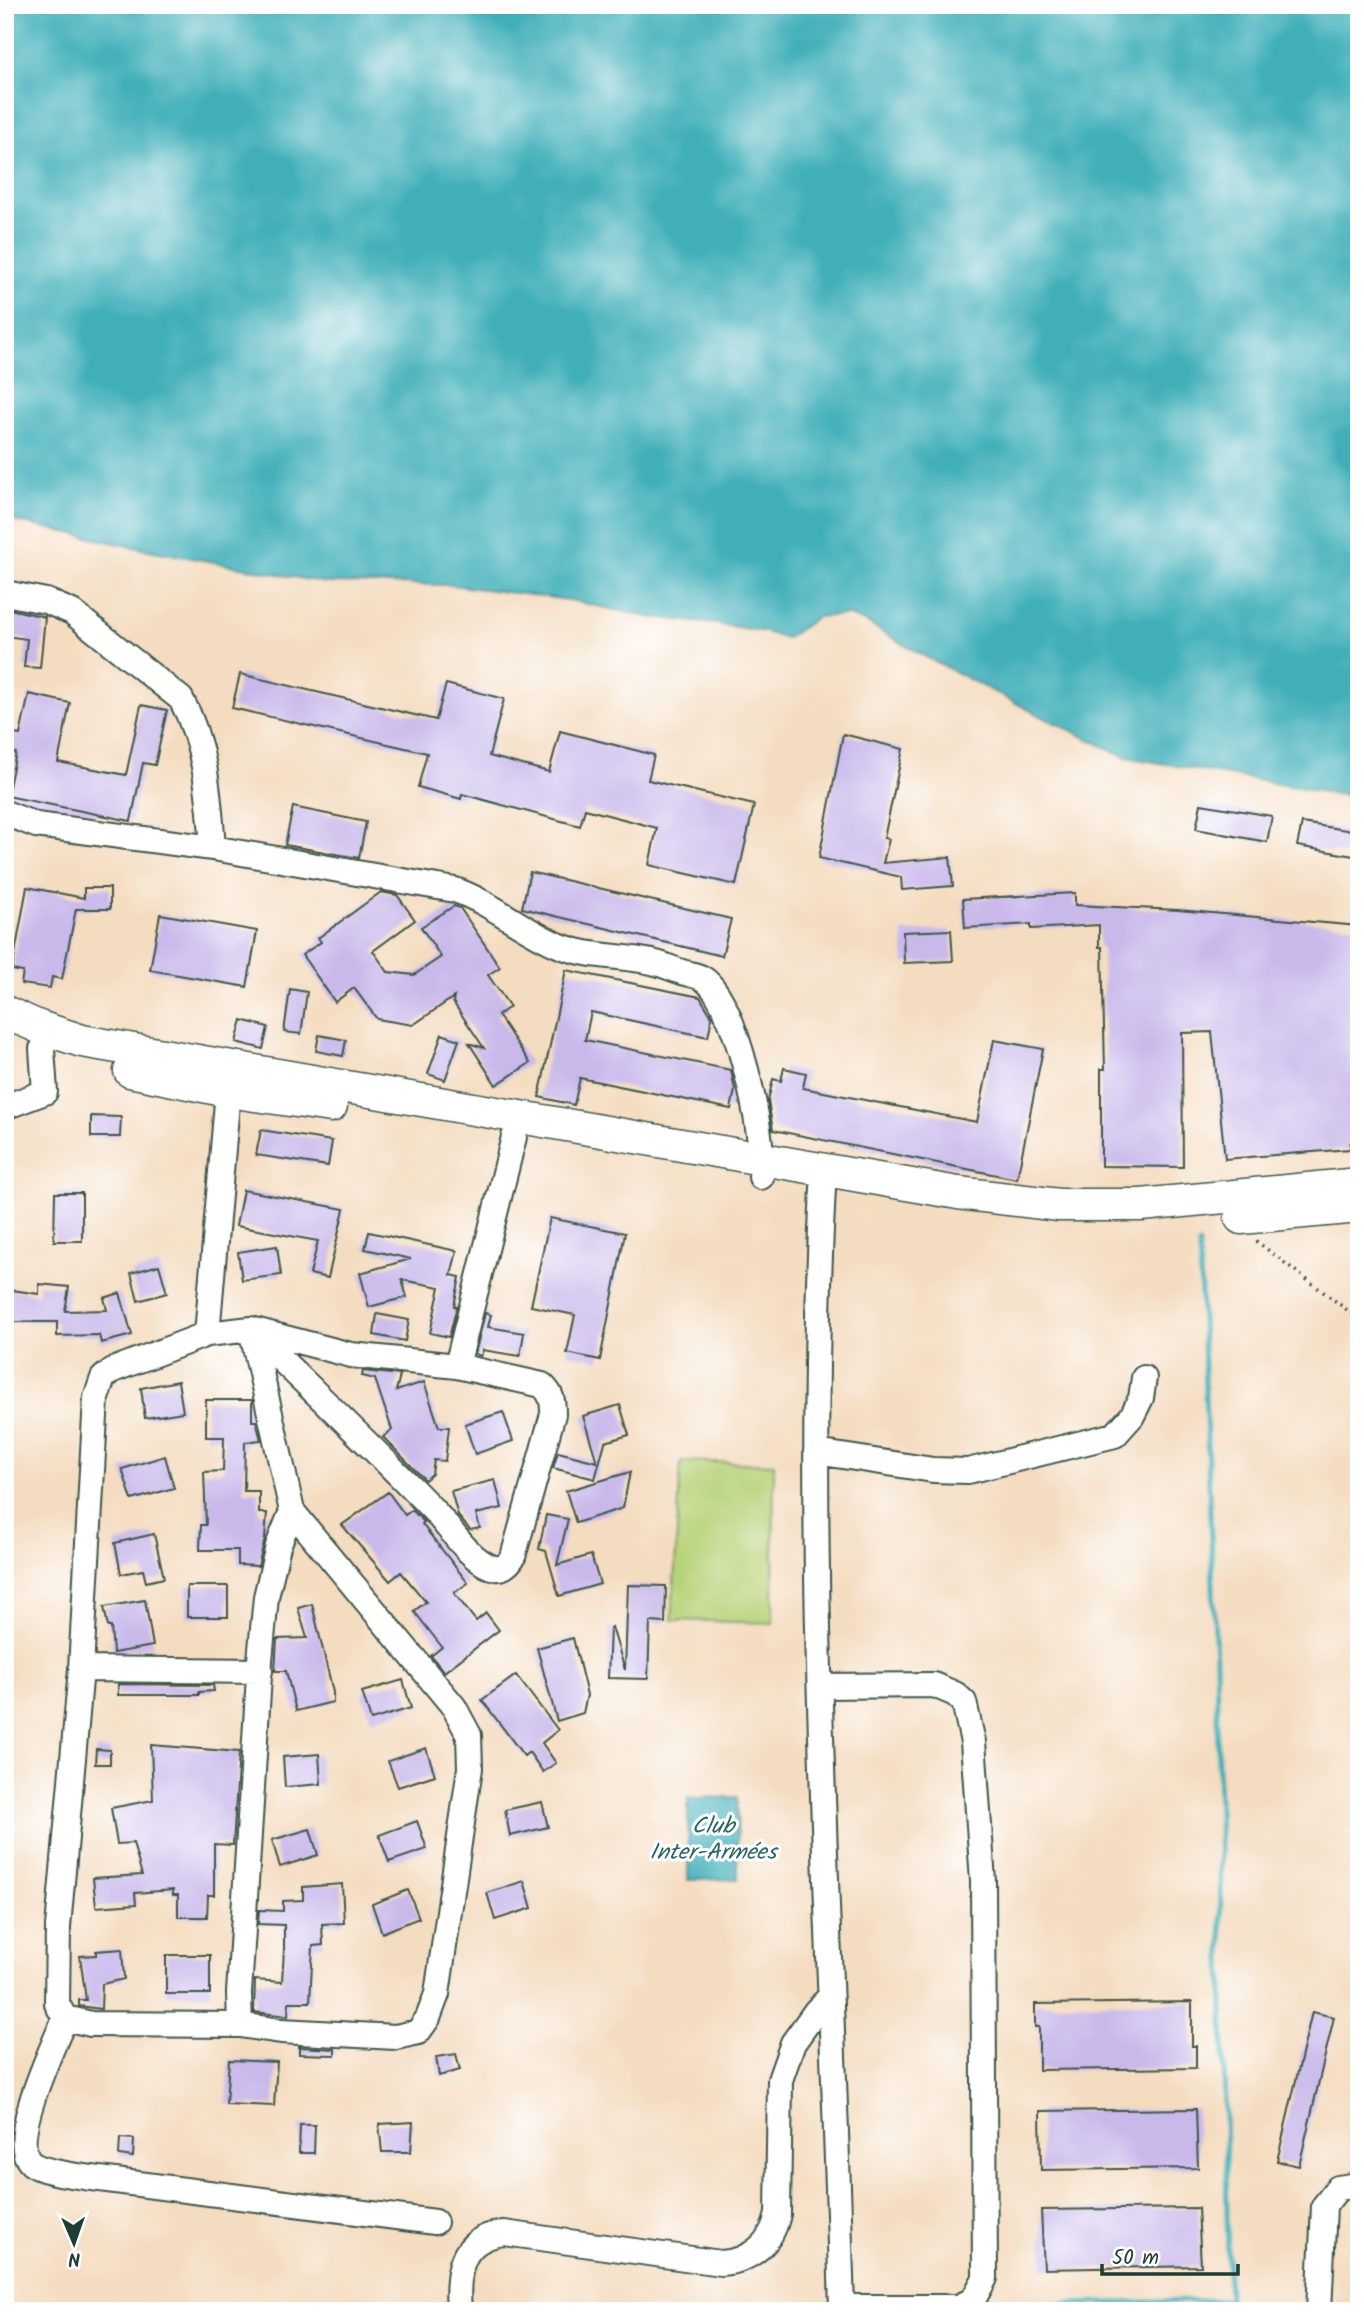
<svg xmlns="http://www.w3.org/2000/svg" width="1364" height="2316" font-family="Kalam,sans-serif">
<rect width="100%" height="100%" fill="#fff"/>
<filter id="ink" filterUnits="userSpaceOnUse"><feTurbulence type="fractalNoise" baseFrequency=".0143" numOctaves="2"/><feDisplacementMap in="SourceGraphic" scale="14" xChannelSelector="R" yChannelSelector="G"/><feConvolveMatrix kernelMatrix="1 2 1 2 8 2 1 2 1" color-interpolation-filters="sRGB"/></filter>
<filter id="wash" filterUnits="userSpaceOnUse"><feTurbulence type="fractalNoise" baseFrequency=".00686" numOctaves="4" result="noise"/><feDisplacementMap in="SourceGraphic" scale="28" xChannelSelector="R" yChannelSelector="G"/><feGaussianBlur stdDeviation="1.57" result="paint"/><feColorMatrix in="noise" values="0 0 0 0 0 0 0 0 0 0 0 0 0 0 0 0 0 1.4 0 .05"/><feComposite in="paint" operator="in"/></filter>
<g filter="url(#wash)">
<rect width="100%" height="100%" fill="#f4dcc0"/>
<!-- green -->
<path fill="#b7d379" stroke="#6b8856" stroke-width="2" d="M681,1461L774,1464L773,1623L672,1620Z"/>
<!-- water -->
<path fill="#3fafb9" stroke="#2f7676" stroke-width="2" d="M5,5H1359V798L1126,757L1043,717L926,657L865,622L847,615L817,617L787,638L780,637L766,632L717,624L648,617L569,600L451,585L326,583L138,548L5,519Z
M737,1797L738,1879L688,1880V1798Z"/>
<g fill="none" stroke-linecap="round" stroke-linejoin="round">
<!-- stream -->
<path stroke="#3fafb9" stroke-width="5" d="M1199,1244L1216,1660L1229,2311
M977,2306L1229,2300
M792,2311L834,2310"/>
</g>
<g id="blocks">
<!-- building -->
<path fill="#c9b9eb" d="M5,608L45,617L40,668L24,667L27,639L5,636Z
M240,674L436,720L446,684L504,699L489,756L549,772L560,731L654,755L648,780L754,805L736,885L649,865L657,828L585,809L580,826L462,794L461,799L418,787L427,753L232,708Z
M29,694L70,703L58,762L126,775L141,705L167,710L155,765L143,763L131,821L7,796L16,753L5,750V732L20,735Z
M843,734L903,749L884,838L889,839L883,863L950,857L953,886L902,890L901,877L819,858Z
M1201,804L1272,816L1267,842L1196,829Z
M293,807L366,822L359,858L285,845Z
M1302,823L1359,832V857L1297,846Z
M530,872L731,919L722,956L522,908Z
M27,887L84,898V888H110V909H76L62,979L52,977L50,988L21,984L23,972L12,970Z
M381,892L397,895L415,920L373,951L388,972L414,975L441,957L421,927L454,906L460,908L500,967L488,975L510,1007L498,1015L530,1063L496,1085L469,1043L484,1048L453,1002L454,997L413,1025L377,1019L354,988L335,1002L302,955L321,942L318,938Z
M1075,893V905L1178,910L1359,926V1143L1350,1144V1149L1225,1159L1212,1032L1182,1033L1183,1167L1101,1166V1069H1105L1102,947H1099V925L1031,929V924L965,928L963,899Z
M160,914L257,931L247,987L150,970Z
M951,930L953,961L904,963L903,932Z
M566,970L700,997L712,1017L708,1037L591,1012L585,1040L731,1070L735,1090L731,1109L580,1078L574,1105L539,1097Z
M290,989L307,992L301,1034L284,1032Z
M242,1020L268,1027L263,1049L236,1042Z
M442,1034L459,1040L445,1080L428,1074Z
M319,1035L346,1040L343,1056L316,1051Z
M994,1040L1043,1049L1017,1179L773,1130L768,1101L773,1079L781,1081L784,1068L806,1073L803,1088L977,1122Z
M91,1116L121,1117L120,1137H91Z
M261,1130L332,1141L328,1166L256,1155Z
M243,1190L344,1209L328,1278L310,1274L318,1241L236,1226Z
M55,1193H82V1241H54Z
M550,1218L625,1233L600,1360L567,1353L575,1315L531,1306Z
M369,1232L457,1251L451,1275L460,1277L454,1306H457L449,1337L430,1333L440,1287L402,1280L407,1297L369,1307L360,1273L411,1259L365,1249Z
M277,1246L281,1275L242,1280L238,1252Z
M159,1265L167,1293L138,1301L131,1273Z
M39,1284L69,1287L65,1311L107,1310L104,1298L120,1293L132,1335L101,1343L99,1335L57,1336V1322H5V1289L39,1294Z
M485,1313L491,1315L488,1327L524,1333L520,1356L483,1350L481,1356L475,1354Z
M377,1314L409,1320L405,1341L374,1335Z
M363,1371L400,1375L396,1391L424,1382L439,1427H449L445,1461L434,1460L432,1474L425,1480L383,1437L392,1430L375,1379L362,1376Z
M178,1381L183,1412L145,1418L141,1388Z
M206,1400H252V1421H256L261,1440L245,1442L244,1491H259V1513H267L265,1539L258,1566L238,1565V1550H200L201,1525H206L204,1472L223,1471L224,1437H206Z
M620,1405L629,1435L605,1442L595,1479L553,1468L558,1452L597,1462L583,1416Z
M503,1412L513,1441L475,1454L465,1424Z
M165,1456L174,1488L132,1500L122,1469Z
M630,1472L623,1508L576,1523L566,1491Z
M495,1480L502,1508L476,1514L480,1528L470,1530L458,1516L451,1491Z
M388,1492L405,1515L412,1510L424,1522L422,1524L468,1583L454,1593L476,1621L486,1613L499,1630L444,1672L431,1656L442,1647L414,1611L426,1602L401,1572L390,1581L342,1525Z
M546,1515L568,1519L557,1565L591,1555L600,1584L559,1596L546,1551L539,1549Z
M154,1534L164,1578L146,1582L143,1570L121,1574L115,1543Z
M628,1585L666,1586L665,1623L650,1622L648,1679L608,1678L610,1628L612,1627L625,1670Z
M187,1586H228V1617H187Z
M145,1600L153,1646L113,1653L111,1627H108L104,1607Z
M312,1604L333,1692V1702L296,1711L286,1671H275L277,1639L307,1638L298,1608Z
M573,1638L587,1695L583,1713L557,1721L537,1648Z
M516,1675L558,1730L542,1743L556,1763L543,1772L529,1752L524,1756L482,1700Z
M403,1680L411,1708L371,1720L362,1692Z
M118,1684L213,1685L214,1691L199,1692V1695H118Z
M151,1745L239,1752L233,1845L214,1844V1895H208L207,1917H178V1895H173V1890L135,1893L136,1904L96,1907L93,1878L142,1875L133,1843L117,1844L111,1808L153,1800Z
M426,1748L435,1775L398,1787L388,1761Z
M96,1749L110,1750V1764H95Z
M319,1754L321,1784L285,1787L283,1757Z
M542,1802L548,1827L510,1836L505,1810Z
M417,1821L427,1849L389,1862L379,1835Z
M310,1829L318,1855L280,1867L272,1840Z
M524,1881L532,1908L495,1920L487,1893Z
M342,1884L344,1923L322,1924L323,1945L313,1946L310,2002H289L288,2016L254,2012L255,1980L282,1982L284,1950V1925L258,1924L259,1910L283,1911V1901L303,1900V1887Z
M408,1890L419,1918L382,1933L372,1904Z
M122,1949L124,1979L102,1984L101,2009L79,2006V2000H86L80,1956L96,1955V1951Z
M166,1955H210V1994H166Z
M1192,2002V2046H1196V2068L1039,2070V2027H1035V2004Z
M1312,2012L1334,2017L1299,2166L1277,2161Z
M299,2047L335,2049V2055L299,2054Z
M456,2054L460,2070L439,2076L436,2057Z
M229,2060L277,2062L274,2106L226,2104Z
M1196,2109L1198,2168L1041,2170L1040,2111Z
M413,2122L411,2152H382L379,2124Z
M300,2125H315L314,2153H299Z
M120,2138L134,2139L133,2157L119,2155Z
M1198,2208L1201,2266L1044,2269L1041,2210Z"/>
</g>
</g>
<g filter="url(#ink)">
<use href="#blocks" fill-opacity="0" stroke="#3f5549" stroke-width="2"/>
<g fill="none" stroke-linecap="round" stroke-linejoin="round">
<defs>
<path id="minor" d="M5,593L46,601L72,612L181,699C206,745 209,796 213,848
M5,813L36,825L213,848L455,890C492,903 522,930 558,945C590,958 620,955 652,962C662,964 672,969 682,972C688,974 696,975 702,978C736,997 766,1139 761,1177
M228,1091L207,1334L251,1329L292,1511L454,1707L469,1735L470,1768L437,1994L428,2018L418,2032L396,2037L281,2031L240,2025L239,1993L260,1660L266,1597L278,1546L292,1511
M5,1107L45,1092L42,1049
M826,1169L823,1188C803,1562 832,1937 842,2311
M251,1329L351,1355L457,1366L514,1137
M251,1330C312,1390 375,1449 434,1511C451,1529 467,1557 491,1567C501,1571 508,1565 513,1557L553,1414C553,1401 552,1394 542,1385L457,1366
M207,1334L113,1370L103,1378L96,1398L81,1669L58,1927L57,2004L65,2018L91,2024L240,2025
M816,1452L933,1470L968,1471L1115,1435L1132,1416L1141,1398L1144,1378
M81,1669L260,1671
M821,1686L934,1685L955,1694L964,1702L973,1742L983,1881L985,2278L973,2300L958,2307H842
M65,2018C54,2045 7,2140 31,2163C40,2171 71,2175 84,2177L435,2222
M459,2311C456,2273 459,2238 504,2233L721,2263C751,2261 772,2243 778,2214L780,2080L793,2043L816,2011L830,1997
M1319,2311L1324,2206L1338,2188L1359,2185"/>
<path id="major" d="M5,1012L39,1027L82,1041L958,1193L1059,1205H1141L1359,1184
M130,1071L228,1091L331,1106
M1241,1218L1359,1207"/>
</defs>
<!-- minor casing -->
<use href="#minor" stroke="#3f5549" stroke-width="28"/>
<!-- major casing -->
<use href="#major" stroke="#3f5549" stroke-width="35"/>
<!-- path -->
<path stroke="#3f5549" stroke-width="3.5" stroke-dasharray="2 5" stroke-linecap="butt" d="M1256,1241L1359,1319"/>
<!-- minor -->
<use href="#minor" stroke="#fff" stroke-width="24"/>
<!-- major -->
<use href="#major" stroke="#fff" stroke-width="32"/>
</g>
</g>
<g text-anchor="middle" stroke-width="6" stroke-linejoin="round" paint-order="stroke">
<!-- water labels -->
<g font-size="23" font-style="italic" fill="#2a6563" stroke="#fff">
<text x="713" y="1833">Club<tspan x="713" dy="26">Inter-Armées</tspan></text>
</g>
</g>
<!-- margin -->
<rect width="1364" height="2316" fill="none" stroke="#fff" stroke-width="28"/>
<!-- north arrow -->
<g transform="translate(74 2243) rotate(178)" stroke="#ffffff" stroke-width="5" paint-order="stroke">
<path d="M0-5L12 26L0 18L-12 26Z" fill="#1f3d34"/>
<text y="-10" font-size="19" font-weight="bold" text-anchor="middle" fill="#1f3d34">N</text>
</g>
<!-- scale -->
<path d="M1102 2264v10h136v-10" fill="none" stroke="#1f3d34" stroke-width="3.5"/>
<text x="1112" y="2264" font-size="21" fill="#1f3d34" stroke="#ffffff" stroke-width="5" paint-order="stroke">50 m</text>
</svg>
